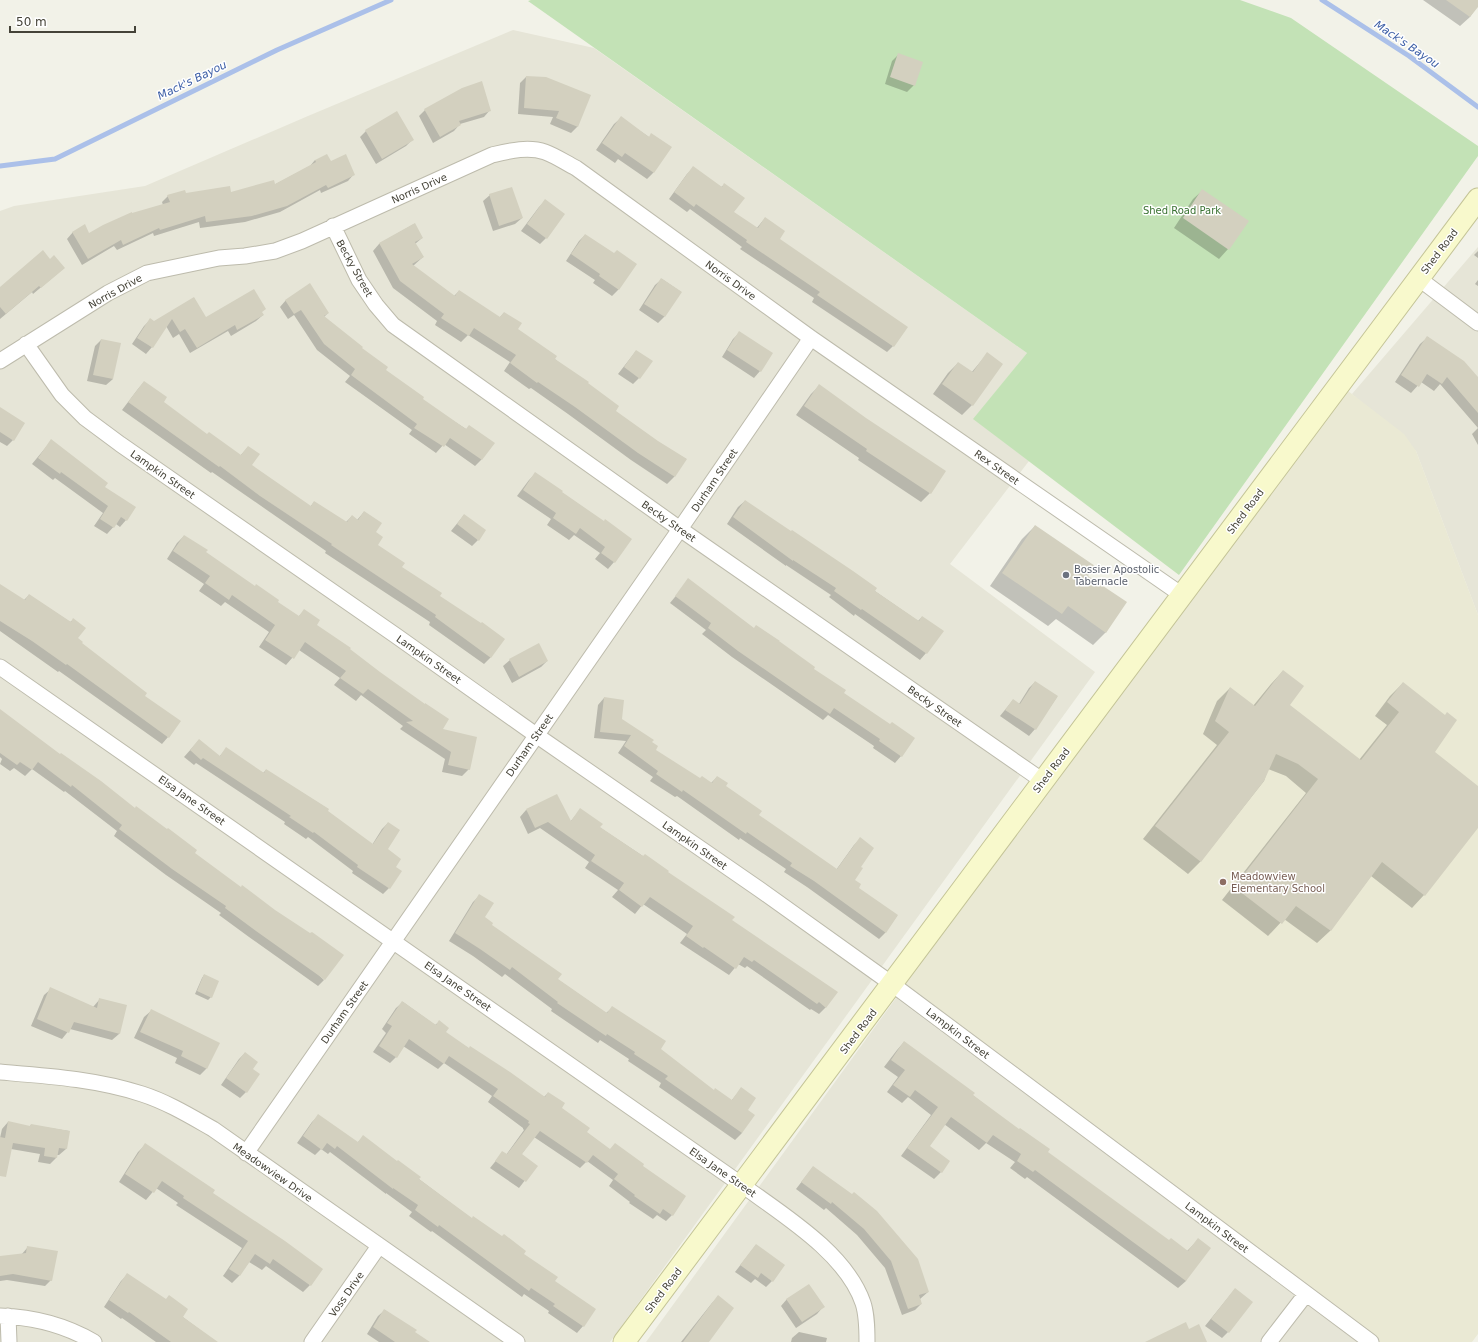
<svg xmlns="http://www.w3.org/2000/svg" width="1478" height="1342" font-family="'DejaVu Sans',sans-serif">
<rect width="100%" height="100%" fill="#f2f2e8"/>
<!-- residential -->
<path fill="#e6e5d7" d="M513,30L594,48L1027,353L974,419L1029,461L950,564L1095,672L610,1342H0V211L14,206L145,186L308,116Z
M1478,247V615L1416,451L1352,394Z
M896,998L1358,1342H646Z"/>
<!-- education -->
<path fill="#eae9d4" d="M1339,384L1404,434L1416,451L1478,615V1334L1472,1342H1371L892,984Z"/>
<!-- green -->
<path fill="#c3e2b6" d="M531,0H1240L1291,18L1478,146V156L1179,575L973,419L1027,353L528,1Z"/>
<!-- shadow -->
<path fill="#0003" d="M1423,0H1478V5L1470,17L1460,26Z
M899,54L914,85L907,92L885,84L892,61Z
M526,77L578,126L571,133L550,124L553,117L518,114L520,83Z
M425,110H490L484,117L460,124L454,131L433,143L419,116Z
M621,118L649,137L670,148L653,173L647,179L618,159L615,163L596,150L614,124Z
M366,131L412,140L406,146L376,164L360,137Z
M315,160L330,163L354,174L348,181L321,193L320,190L280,212L245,222L200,228L199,222L154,236L153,233L117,250L114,246L82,265L67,239L73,232L89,234L163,205L162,202L168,196L185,194H230L274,185L310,166Z
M693,168L721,187L724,185L733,212L756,229L765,218L779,239L893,346L887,352L812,302L814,298L740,249L742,247L690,209L687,212L669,199L687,174Z
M1203,190L1228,249L1219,259L1174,228L1193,199Z
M490,195L522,218L515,224L493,231L483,201Z
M545,201L546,238L540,244L521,231L539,207Z
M414,224L422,238L415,244L423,257L413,266L454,296L459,291L499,318L504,313L517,329L586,384L614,411L657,442L686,459L674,477L667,484L631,460L568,414L531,388L529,389L504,371L510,362L468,335L461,342L435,325L437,321L393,288L373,251L379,244Z
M585,235L614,254L636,264L618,290L612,296L593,283L595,280L566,261L579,241Z
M1478,251V258L1474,255Z
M50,260L64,268L33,294L32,292L0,319V288Z
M662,279L681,292L664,317L658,323L639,310L655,285Z
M1478,280V286L1475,284Z
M194,298L206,319L261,312L263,315L256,321L231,336L228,331L190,353L179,334L173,338L166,326L152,347L146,354L132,344L144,326L150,320L154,322Z
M286,300L328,313L324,317L384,370L421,400L466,429L493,443L481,460L475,466L444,444L436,453L409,434L412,430L345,382L350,376L317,350L294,315L288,319L280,307Z
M740,332L760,371L754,378L722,357L733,339Z
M1428,337L1478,379V445L1472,434L1478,428L1440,384L1434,391L1421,382L1411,393L1395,382L1420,344Z
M101,340L113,379L106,385L87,381L95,346Z
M636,351L639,378L633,384L618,374Z
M987,354L1002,364L972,405L962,415L933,394L948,373L958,363L971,373Z
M144,382L162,402L207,435L240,456L248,447L250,466L310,507L314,502L345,523L352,516L357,520L364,512L375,533L376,545L401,567L438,596L491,657L484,664L429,625L430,622L325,553L326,551L212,472L211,473L122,410L138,389Z
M819,386L930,493L921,502L858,460L859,458L796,415L811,394Z
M0,411L13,440L7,446L0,442Z
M51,441L103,487L126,520L120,527L116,524L107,534L94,526L103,513L55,478L53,480L32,464Z
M535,474L604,522L614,562L608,569L595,559L600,553L574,535L569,540L547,525L551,519L517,496L529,480Z
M745,501L918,621L922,617L926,653L920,660L855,614L854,616L829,597L831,595L786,565V566L727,524L738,507Z
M464,515L478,540L472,546L451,531Z
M1035,526L1087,576L1106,632L1093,645L1056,619L1048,626L990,586L1022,539Z
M184,536L205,553L298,617L304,611L315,625L441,729L469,769L462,776L442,772L445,759L400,729L403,726L361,695L356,701L334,685L340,678L299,650L286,665L259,647L269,632L225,602L221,606L199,591L204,584L167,559L177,543Z
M689,580L754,629L812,669L843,694L901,756L895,763L873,748L874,746L828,715L823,720L732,657L702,634L706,630L670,603Z
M0,586L23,601L29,595L70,622L73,620L77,639L80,643L143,697L168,737L162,744L59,671L58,672L0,631Z
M510,660L547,661L541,667L512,683L503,666Z
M1283,671L1288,705L1359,760L1387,725L1375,716L1390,696L1403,683L1433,752L1478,787V826L1424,895L1412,908L1371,876L1330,931L1317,943L1284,919L1268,936L1222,900L1306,793L1286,776L1268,769L1264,781L1200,862L1188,874L1143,839L1217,745L1203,734L1217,701L1230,688L1253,706L1271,684Z
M1035,682L1057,697L1035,729L1029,736L1000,716L1013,700L1019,704L1029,688Z
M604,698L621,719L650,743L654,750L699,779L711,783L717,777L724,786L757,816L836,870L854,845L860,839V867L853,880L857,889L897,916L885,933L879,939L807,887L784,872L786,869L740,838L739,840L677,796L675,797L650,781L653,777L618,753L626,741L594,738L598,705Z
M0,711L193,854L324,980L318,986L249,937L219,915L221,913L166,875L114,836L117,831L65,791L64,792L32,769L25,776L14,768L10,771L0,764L2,759L0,757Z
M199,740L219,757L226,749L263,773L266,770L328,809L327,811L372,845L382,829L388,823L386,850L394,867L389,888L383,894L352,873L353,871L308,837L306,839L284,824L285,822L196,763L194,765L184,757Z
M526,810L570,822L580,810L599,827L667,872L731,920L826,1007L819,1014L811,1009L810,1010L747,966L745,968L738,964L729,975L680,943L687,934L643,904L635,914L612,897L618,890L585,868L589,862L540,828L528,834L520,817Z
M480,895L483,918L490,925L557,979L606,1013L612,1008L659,1050L714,1091L731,1101L741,1089L746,1110L742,1133L735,1140L659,1087L661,1083L628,1061L629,1059L600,1040L598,1043L551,1011L552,1009L505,974L502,977L473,956L449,941L473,902Z
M204,975L211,997L208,1000L195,994L202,978Z
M51,989L93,1007L100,999L126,1006L119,1034L112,1040L70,1029L62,1039L31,1026L44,995Z
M403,1002L435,1025L439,1022L445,1033L544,1097L548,1093L561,1108L586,1132L610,1150L641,1166L672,1215L666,1221L657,1215L653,1219L629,1203L630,1202L609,1186L613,1180L587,1161L580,1168L534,1137L521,1155L536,1166L519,1188L490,1168L503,1152L506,1155L524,1130L523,1129V1128L488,1102L492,1096L444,1063L438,1069L403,1046L396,1057L390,1063L373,1052L386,1033L382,1029L396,1008Z
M151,1011L218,1043L206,1069L200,1075L175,1063L177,1058L134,1038L144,1017Z
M904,1042L1046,1152L1169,1241L1187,1251L1198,1240L1186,1281L1178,1288L1027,1177L1025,1179L1010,1168L1015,1162L986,1143L979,1150L944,1124L929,1146L941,1172L934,1179L901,1156L931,1115L908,1097L902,1103L887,1092L898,1077L884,1067L897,1050Z
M245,1053L251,1069L246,1092L240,1098L221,1085L239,1059Z
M318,1116L357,1143L363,1137L472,1219L523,1254L554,1282L594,1309L583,1326L577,1333L548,1313L549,1311L524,1294L522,1297L432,1231L431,1232L409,1216L412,1212L386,1193V1194L330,1152L328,1154L321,1149L315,1155L297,1143L312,1122Z
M8,1122L29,1127L31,1125L69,1131L66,1149L59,1155H57L56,1158L50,1164L38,1162L40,1154L11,1149L0,1166V1138L2,1129Z
M145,1145L211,1193L310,1285L303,1292L266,1266L262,1270L249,1262L239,1276L232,1283L223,1276L242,1248L176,1205L178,1203L156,1188L146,1200L119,1182L138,1152Z
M813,1167L928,1292L920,1299L921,1304L915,1310L902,1315L885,1268L857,1235L826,1208L824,1210L796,1189Z
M756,1245L772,1281L766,1287L755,1279L751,1283L735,1272Z
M28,1247L51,1280L45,1286L7,1280L0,1281V1257L21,1255Z
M127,1275L216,1342H156L122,1318L121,1319L104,1307L121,1281Z
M1235,1289L1228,1332L1222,1338L1205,1326Z
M718,1297L707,1342H681L712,1303Z
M787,1299L823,1307L817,1314L796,1328L781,1306Z
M385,1310L414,1333L428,1342H379L367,1334L378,1316Z
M799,1332L827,1338L826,1342H791L792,1338Z"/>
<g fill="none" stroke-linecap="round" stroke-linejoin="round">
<!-- stream -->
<path stroke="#abc0e9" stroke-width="5" d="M1322,0L1409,56L1478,107
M0,166L55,159L277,50L391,0"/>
</g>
<!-- building -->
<path fill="#d3d0bf" d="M1446,0H1478V7L1470,17Z
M898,53L923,62L915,86L890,77Z
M526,76L546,77L591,95L578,127L556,118L559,111L524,108Z
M482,81L491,111L459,121L461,125L440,137L424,109L462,88Z
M397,111L414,140L382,159L365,130Z
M621,116L649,137L651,133L672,147L654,173L625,153L622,157L602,143Z
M327,154L331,161L346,154L355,175L328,188L326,185L287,206L252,216L206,222L205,216L160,230L159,228L123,245L121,240L88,259L72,232L85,224L89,233L103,225L132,212V213L170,202L167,195L185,190L186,193L230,186L231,192L274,180L275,184L316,162L315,160Z
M693,166L722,187L724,183L745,198L734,212L758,228L765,217L785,231L780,239L908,327L894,347L817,295L820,292L746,242L747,240L696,204L694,207L674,192Z
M512,187L523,218L499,226L489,194Z
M1202,189L1249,221L1229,250L1183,218Z
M545,199L565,214L547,239L527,224Z
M415,223L423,238L415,242L424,257L412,264L455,296L459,290L500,317L504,312L522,323L518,329L557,356L555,359L589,382L588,383L619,406L616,411L658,441L687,459L675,477L638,453L575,407L538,382L537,383L510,363L516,355L474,328L469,336L441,318L444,314L400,281L379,243Z
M585,234L614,253L617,250L637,264L619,290L599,276L600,274L571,254Z
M43,250L50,259L54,255L65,268L41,288L39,286L6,314L0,307V287Z
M661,278L682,292L665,317L644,304Z
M310,283L329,313L324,316L363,347L362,348L388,367L386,370L424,397L423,399L466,429L469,425L495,443L482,460L450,438L444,447L414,428L417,424L351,375L355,369L324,344L301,310L294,314L285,300Z
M254,289L266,309L262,312L264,315L237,330L235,325L197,348L185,329L180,332L172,319L153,348L137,338L150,318L154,321L194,297L206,317Z
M739,331L773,353L761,372L727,350Z
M1427,336L1464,361L1478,377V413L1447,377L1442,384L1427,374L1419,387L1401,375Z
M101,339L121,343L113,379L93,375Z
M636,350L653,361L640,379L624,367Z
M987,352L1003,364L973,406L942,384L958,362L973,372Z
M144,381L167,397L164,402L207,434L209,432L241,455L248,446L260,454L252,465L311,506L314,501L347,522L352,515L358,520L364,511L382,523L376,532L383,537L378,545L405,563L402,567L442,593L440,596L481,623L482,622L505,639L491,658L435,617L436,615L331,545L332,544L260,496L220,466L219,467L128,402Z
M819,384L866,418L946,471L931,494L866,451L867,449L804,406Z
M0,407L25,423L14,441L0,432Z
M51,439L108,483L105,487L136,507L127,521L121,517L114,528L100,519L108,506L61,472L60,474L38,458Z
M535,472L563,491L562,492L604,521L605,519L632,539L615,563L601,553L605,547L580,528L576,534L553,518L556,513L523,490Z
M745,500L791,531L792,530L853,571L877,588L875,591L919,621L922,616L944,631L927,654L862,609L861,610L834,591L836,588L793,560V561L733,517Z
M464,514L486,530L479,541L457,524Z
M1035,525L1095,566L1088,576L1127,602L1106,633L1068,606L1062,614L1002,573Z
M184,535L208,550L206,552L255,586L256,584L279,600L278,602L299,616L304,609L320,620L317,625L351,648L350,649L380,672L425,704V703L449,719L443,729L477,737L470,770L448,765L451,752L406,722L413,721L368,689L363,694L340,678L346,671L305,642L294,659L265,640L275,625L232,595L229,600L205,583L210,576L173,551Z
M688,578L754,628L756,625L780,641H779L815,667L814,669L846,690L844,693L890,724L892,722L915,738L902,757L879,741L880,739L834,708L830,714L806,698L738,651L708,628L711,623L675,596Z
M0,584L25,600L29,594L71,622L73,618L86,628L78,638L83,642L82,643L147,693L145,696L181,721L169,738L67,664L66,665L32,641L0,621Z
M539,643L548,661L519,677L509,659Z
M1283,670L1304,686L1290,705L1361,760L1399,712L1387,702L1403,682L1445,715L1447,712L1457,720L1435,752L1478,786V828L1425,896L1382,862L1331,931L1296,906L1282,924L1234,887L1318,779L1298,764L1276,754L1264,781L1201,862L1155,826L1229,732L1215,721L1230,687L1255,706Z
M1035,681L1058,696L1036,730L1005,710L1013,699L1020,704Z
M604,697L624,700L622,719L654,740L652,742L658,746L656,750L700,778L702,776L712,783L717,776L728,783L726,786L762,811L759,815L837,869L860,837L874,848L861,867L863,868L855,880L861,884L859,888L898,915L886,933L814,881L790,866L792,863L747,832L746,834L683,790L682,792L656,774L658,771L624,746L631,735L600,732Z
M0,709L60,754L61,753L101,781L135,808L136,806L167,829L168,828L197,850L195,853L241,887L242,885L275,910L310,933L312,932L344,955L325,980L256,931L225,908L226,906L172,869L119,829L122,825L72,785L71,787L38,762L32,770L20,762L17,765L0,753Z
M199,739L220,756L226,747L264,773L266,769L329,809L328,811L373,844L388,822L400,830L388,849L401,859L396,867L402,871L390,889L357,867L358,865L314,832L313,833L289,817L291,816L203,758L201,760L190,750Z
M557,794L571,821L580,808L603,824L600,827L643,856L645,854L669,871L668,872L735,917L732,920L838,992L826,1008L819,1002L817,1004L754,960L752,962L744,957L736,969L704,947L703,948L686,936L693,926L650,897L642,907L619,890L624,883L591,861L595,855L548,822L535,828L526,809Z
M479,894L494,903L485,917L493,923L492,925L562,974L558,979L607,1013L612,1006L666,1041L661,1049L714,1090L715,1088L732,1100L741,1087L756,1098L748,1110L755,1115L742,1133L665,1079L668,1076L634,1054L635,1052L607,1034L606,1036L557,1003L558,1002L512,967L510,970L480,949L455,933Z
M204,974L219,981L212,998L197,991Z
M50,987L97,1008L99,998L127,1005L120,1034L74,1022L69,1033L37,1019Z
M402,1001L436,1025L439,1020L449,1028L446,1032L469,1048L470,1046L510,1072L545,1097L548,1092L565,1103L562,1108L590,1128L587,1132L610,1149L615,1143L644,1164L643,1166L686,1196L673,1216L663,1209L660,1214L634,1196L635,1195L614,1179L618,1174L593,1155L587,1163L540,1131L522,1154L538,1166L526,1182L495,1161L502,1151L507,1154L530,1124L528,1123L529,1121L493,1096L498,1089L449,1056L444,1064L409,1039L397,1058L379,1046L392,1026L387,1023Z
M151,1009L220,1043L207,1069L181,1056L183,1051L140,1032Z
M904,1041L975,1093L973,1095L1019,1129L1020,1128L1050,1149L1048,1152L1169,1240L1171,1238L1188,1251L1198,1238L1211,1248L1186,1281L1035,1170L1033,1172L1017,1161L1021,1154L993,1135L987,1143L951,1117L930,1146L950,1161L942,1173L907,1148L938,1107L915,1090L910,1097L893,1085L905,1070L891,1060Z
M245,1052L258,1062L253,1069L260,1074L247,1093L226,1078Z
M318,1114L358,1142L363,1135L397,1161L398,1160L421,1177L419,1179L472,1218L473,1216L502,1236L504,1234L526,1251L524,1254L558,1277L555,1281L596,1309L584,1327L553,1306L555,1304L531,1288L529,1291L439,1225L438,1227L415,1210L418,1205L393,1188V1189L337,1146L335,1149L327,1143L322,1150L303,1136Z
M8,1121L30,1126L31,1124L70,1131L67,1149L59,1148L57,1158L44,1156L45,1148L13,1143L6,1177L0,1176V1137L5,1138Z
M145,1143L215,1190L213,1193L285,1241L323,1269L311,1286L273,1259L270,1264L255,1254L240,1276L229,1269L248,1241L183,1198L184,1196L162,1181L154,1193L125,1174Z
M813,1166L852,1194L854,1192L877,1211L918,1259L929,1292L919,1295L922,1304L908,1309L891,1261L864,1229L832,1202L831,1204L801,1182Z
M756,1244L785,1265L773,1282L761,1273L758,1278L740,1265Z
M27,1246L58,1251L52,1281L13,1274L0,1276V1256L26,1253Z
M127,1273L166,1299L169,1295L188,1309L183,1317L218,1342H171L129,1312L128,1313L109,1300Z
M809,1284L825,1307L802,1322L786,1299Z
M1235,1288L1253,1302L1229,1333L1211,1319Z
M718,1295L734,1308L709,1342H683Z
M384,1309L417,1330L415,1332L430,1342H395L373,1327Z
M1186,1322L1189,1329L1199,1324L1207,1342H1145Z"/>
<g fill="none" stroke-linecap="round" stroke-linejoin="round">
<defs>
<path id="street" d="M333,226L359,280L376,305L393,325L680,529L1043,781
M1418,278L1478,323
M26,344L62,395L85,418L120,444L395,635L536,735L759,889L892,984L1371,1342
M0,361L108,293L147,273L219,258L245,256L275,251L302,241L492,155C509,151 528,146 545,152C556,156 566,163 576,168L811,338L1182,595
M0,667L742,1185C783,1215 846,1253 863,1303C867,1315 867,1329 867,1342
M0,1072C48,1076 96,1079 142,1094C167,1102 190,1116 213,1129L517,1342
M246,1153L680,529L811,338
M0,1316C34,1317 65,1325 94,1342
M8,1316L9,1342
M312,1342L379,1246
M1269,1342L1306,1294"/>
<path id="secondary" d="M624,1342L1478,199"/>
</defs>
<!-- street casing -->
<use href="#street" stroke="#bdbbac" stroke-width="17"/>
<!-- secondary casing -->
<use href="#secondary" stroke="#c4c497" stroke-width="23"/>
<!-- street -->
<use href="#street" stroke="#fff" stroke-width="15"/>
<!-- secondary -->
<use href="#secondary" stroke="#f8f9cc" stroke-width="21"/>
</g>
<!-- markers -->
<circle fill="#6b7280" stroke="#fff" stroke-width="1.5" cx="1066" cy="575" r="4"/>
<circle fill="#8d6e63" stroke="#fff" stroke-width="1.5" cx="1223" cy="882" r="4"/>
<g text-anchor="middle" stroke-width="3" stroke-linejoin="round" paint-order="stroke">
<!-- street labels -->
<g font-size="10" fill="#454338" stroke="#fff">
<text transform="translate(419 188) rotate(-24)" y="4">Norris Drive</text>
<text transform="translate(1439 251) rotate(-53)" y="4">Shed Road</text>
<text transform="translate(355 268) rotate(61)" y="4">Becky Street</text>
<text transform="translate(731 280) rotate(36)" y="4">Norris Drive</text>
<text transform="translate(115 291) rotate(-29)" y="4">Norris Drive</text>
<text transform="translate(997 467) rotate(35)" y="4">Rex Street</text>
<text transform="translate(163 474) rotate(35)" y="4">Lampkin Street</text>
<text transform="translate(714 480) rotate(-56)" y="4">Durham Street</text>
<text transform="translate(1245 511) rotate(-53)" y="4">Shed Road</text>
<text transform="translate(669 521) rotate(35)" y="4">Becky Street</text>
<text transform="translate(429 659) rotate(35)" y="4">Lampkin Street</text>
<text transform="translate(935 706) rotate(35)" y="4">Becky Street</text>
<text transform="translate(529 745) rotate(-55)" y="4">Durham Street</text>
<text transform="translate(1051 770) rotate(-53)" y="4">Shed Road</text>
<text transform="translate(192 800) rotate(35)" y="4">Elsa Jane Street</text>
<text transform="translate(695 845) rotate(35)" y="4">Lampkin Street</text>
<text transform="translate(458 986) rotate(35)" y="4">Elsa Jane Street</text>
<text transform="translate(344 1012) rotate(-55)" y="4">Durham Street</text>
<text transform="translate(858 1031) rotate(-53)" y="4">Shed Road</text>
<text transform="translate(958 1033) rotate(37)" y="4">Lampkin Street</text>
<text transform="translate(273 1172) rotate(35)" y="4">Meadowview Drive</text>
<text transform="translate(723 1172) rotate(35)" y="4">Elsa Jane Street</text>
<text transform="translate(1217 1227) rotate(37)" y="4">Lampkin Street</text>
<text transform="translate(663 1290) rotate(-53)" y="4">Shed Road</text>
<text transform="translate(346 1294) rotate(-55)" y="4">Voss Drive</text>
</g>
<!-- park labels -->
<g font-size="10" fill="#397131" stroke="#fff">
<text x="1182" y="214">Shed Road Park</text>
</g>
<!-- worship labels -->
<g font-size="10" fill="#5b616d" stroke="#fff" text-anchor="start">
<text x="1074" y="573">Bossier Apostolic<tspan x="1074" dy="12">Tabernacle</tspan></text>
</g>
<!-- education labels -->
<g font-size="10" fill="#785e54" stroke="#fff" text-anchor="start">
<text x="1231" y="880">Meadowview<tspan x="1231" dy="12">Elementary School</tspan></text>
</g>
<!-- water labels -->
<g font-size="11" font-style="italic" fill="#3c5ea6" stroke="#fff">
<text transform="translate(1407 44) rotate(34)" y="4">Mack's Bayou</text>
<text transform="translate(192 80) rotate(-26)" y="4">Mack's Bayou</text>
</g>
</g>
<!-- scale -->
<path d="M10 26v6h125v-6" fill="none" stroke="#454338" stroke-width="2"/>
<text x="16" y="26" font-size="12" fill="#454338" stroke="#ffffff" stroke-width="3" paint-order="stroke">50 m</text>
</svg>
